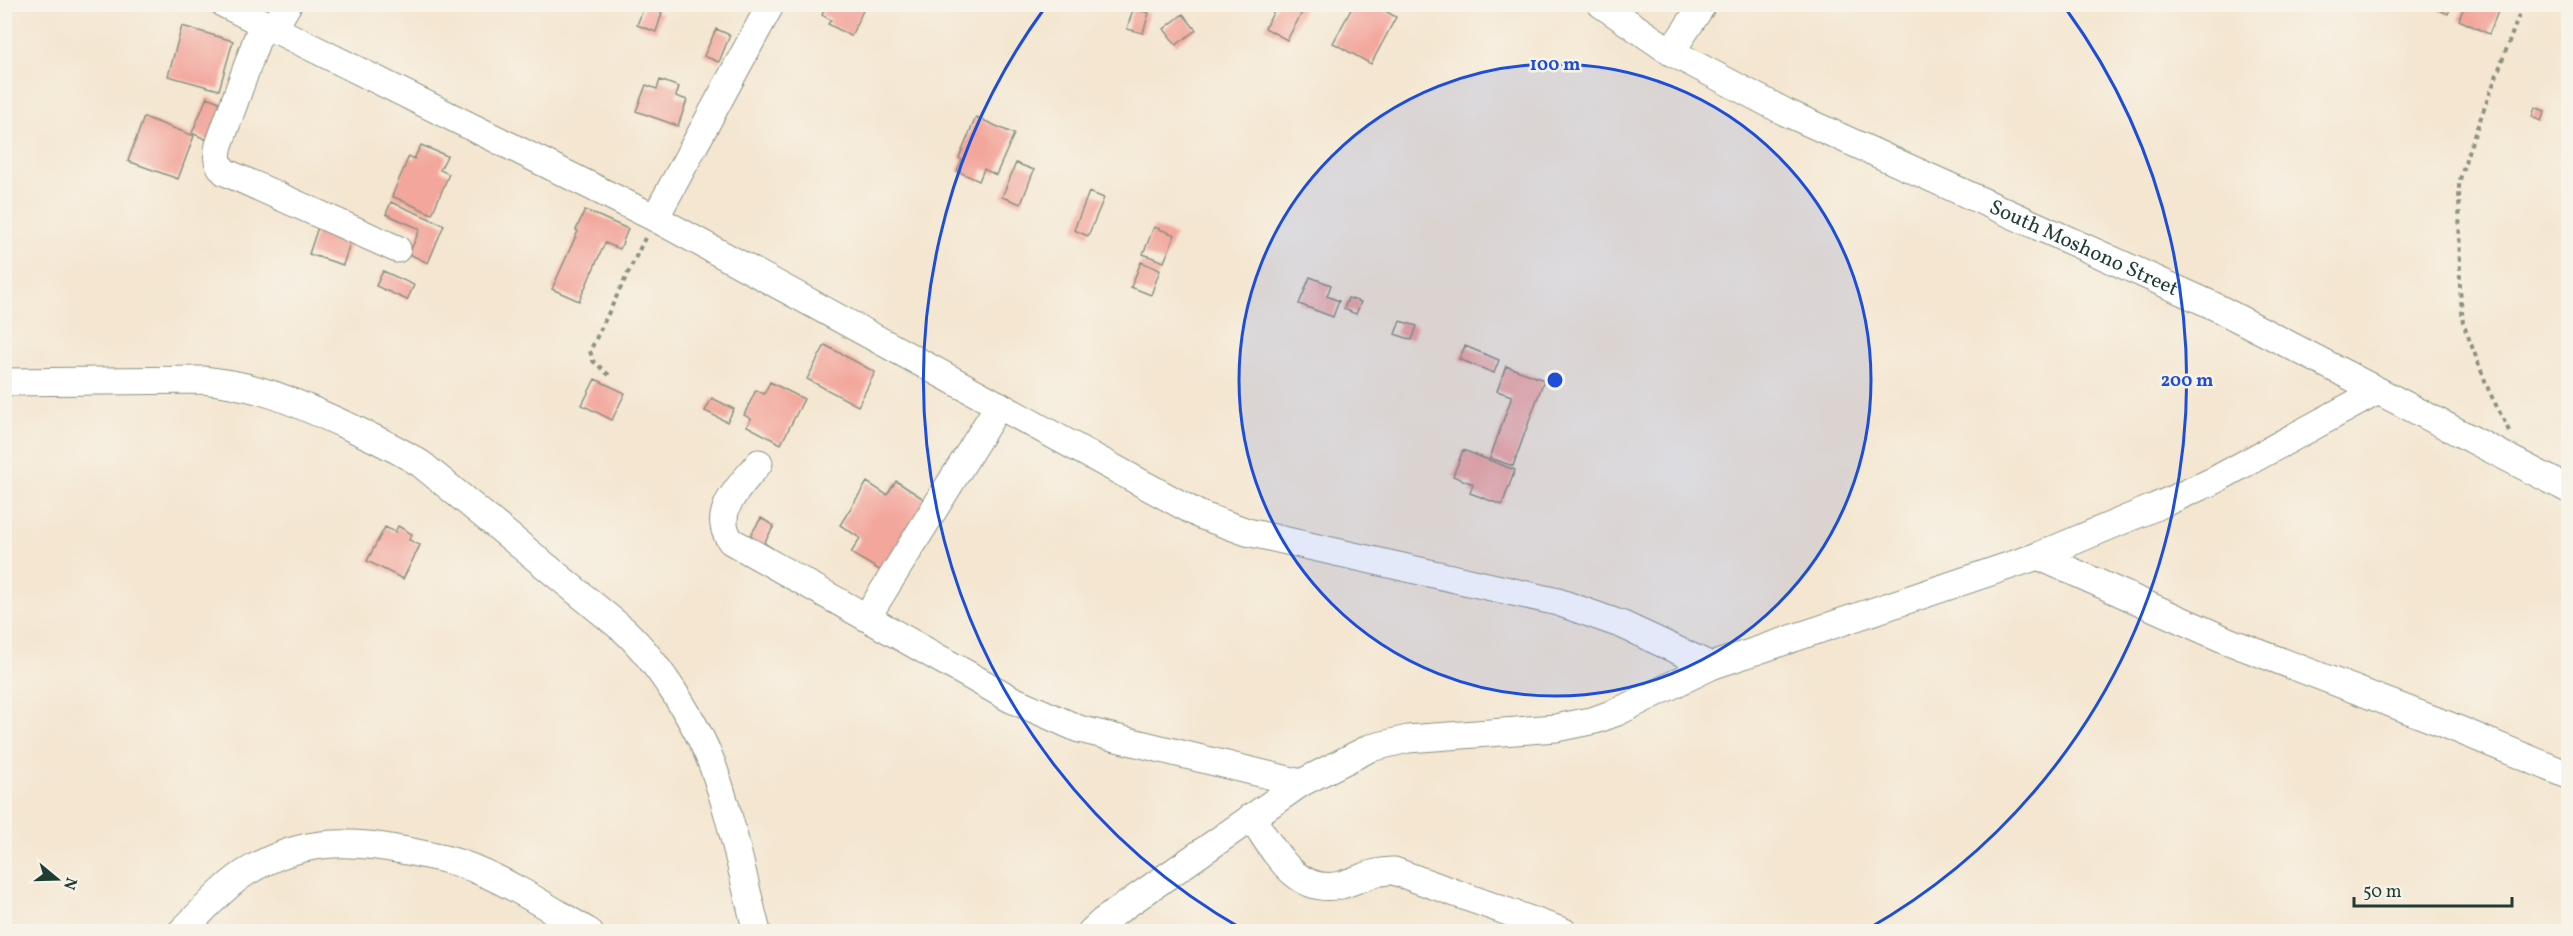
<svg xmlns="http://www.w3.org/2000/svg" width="2573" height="936" font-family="Vollkorn,serif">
<rect width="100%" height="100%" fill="#f7f3e8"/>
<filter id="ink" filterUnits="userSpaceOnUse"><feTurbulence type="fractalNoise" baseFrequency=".0167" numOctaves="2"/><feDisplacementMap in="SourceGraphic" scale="12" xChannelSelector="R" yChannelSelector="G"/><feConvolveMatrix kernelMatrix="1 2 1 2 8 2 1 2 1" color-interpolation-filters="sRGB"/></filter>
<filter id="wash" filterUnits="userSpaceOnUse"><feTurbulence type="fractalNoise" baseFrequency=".008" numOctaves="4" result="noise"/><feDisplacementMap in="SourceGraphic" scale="24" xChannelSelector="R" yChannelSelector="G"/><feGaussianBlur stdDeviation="1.35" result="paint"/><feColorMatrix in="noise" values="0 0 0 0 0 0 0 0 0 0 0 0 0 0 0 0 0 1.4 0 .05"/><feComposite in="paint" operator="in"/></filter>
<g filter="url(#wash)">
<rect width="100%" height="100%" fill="#f4e6d0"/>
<g id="blocks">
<!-- building -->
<path fill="#f3a69b" d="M827,4H866L851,36L828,24L831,20L822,15Z
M1278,4H1296L1304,9L1287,40L1265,28Z
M1354,4H1373L1396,17L1371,64L1333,43Z
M2433,4H2452L2448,14L2432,7Z
M2465,4H2501L2489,34L2459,20Z
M644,7L662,13L656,32L637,25Z
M1133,9L1149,13L1143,33L1127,29Z
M1183,14L1196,30L1176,45L1164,29Z
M182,26L233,41L219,90L168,76Z
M716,29L730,35L719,62L704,56Z
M660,80L679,87L676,96L687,100L678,126L636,111L646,85L657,89Z
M207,97L229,106L214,143L192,133Z
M2535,107L2545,111L2541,121L2532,117Z
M144,117L194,136L178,179L128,161Z
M976,117L1014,134L996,175L984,169L979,181L957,171L962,160L959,158Z
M421,145L447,156L440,170L449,174L432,214L392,196L409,156L414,159Z
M1016,163L1034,170L1021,204L1002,197Z
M1089,192L1104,198L1088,236L1074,230Z
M391,202L444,225L428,263L409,254L420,229L386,214Z
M585,210L628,229L620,249L605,243L579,301L552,289L578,231L576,230Z
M318,227L352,237L343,265L309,254Z
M1154,227L1175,235L1164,262L1143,254Z
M1141,262L1160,270L1151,295L1131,287Z
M383,271L414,285L407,300L376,286Z
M1310,277L1331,285L1327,296L1339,301L1333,317L1299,304Z
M1348,298L1361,302L1356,314L1344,309Z
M1400,321L1417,326L1412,340L1395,334Z
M825,345L875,372L858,406L807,379Z
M1465,346L1499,360L1494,373L1459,359Z
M1506,366L1544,380L1513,466L1490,458L1512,396L1497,391Z
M595,379L625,393L612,420L582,405Z
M770,382L804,399L781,444L747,426L751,419L744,415L756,390L764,394Z
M712,398L734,409L727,422L705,411Z
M1463,450L1515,470L1502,505L1470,493L1473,484L1453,476Z
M896,481L933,505L889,576L851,553L860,538L840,525L867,482L887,495Z
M761,518L774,526L764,543L781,554L774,564L744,546Z
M398,526L412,534L409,540L420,545L403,579L367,561L385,527L395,532Z"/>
</g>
</g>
<g filter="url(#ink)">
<use href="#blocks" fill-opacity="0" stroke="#8a9282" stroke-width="1.5"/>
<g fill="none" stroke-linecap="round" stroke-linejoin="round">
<defs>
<g id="minor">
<path d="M224,4L655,218L1200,515L1247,532L1558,602L1623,625L1711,666"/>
<path id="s1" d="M1601,4L1671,52L1785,112L2212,305L2568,489"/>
<path d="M262,25L219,145C216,157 217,164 225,172L397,249"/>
<path d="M273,30L288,4"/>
<path d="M1671,52L1703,4"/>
<path d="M655,218L771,4"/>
<path d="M4,382L203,380C261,386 292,401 343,424C370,436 396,448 421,464L625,631C657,661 696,722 712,764C731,815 743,878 757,932"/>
<path d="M759,463C742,485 709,512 731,541L1011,699L1079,729L1301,783"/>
<path d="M2038,556L2228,641L2445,724L2568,775"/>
<path d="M867,617L999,405"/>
<path d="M1251,817C1273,848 1295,896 1341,885C1359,880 1375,870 1394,871L1564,932"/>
<path d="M181,932C201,913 223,887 245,873C299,839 347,839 407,851C431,856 455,860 477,870C516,886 553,911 589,932"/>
<path d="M1091,932L1103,921L1301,783L1370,748L1408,739L1556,728L1595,720L1617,712L1711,666L2038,556L2155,507L2213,481L2378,391"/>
</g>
</defs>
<!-- minor casing -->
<use href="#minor" stroke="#8a9282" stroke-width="29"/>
<!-- path -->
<path stroke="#8a9282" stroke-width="4" stroke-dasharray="4.5 4.5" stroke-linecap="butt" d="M609,375L593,361L590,351L645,238
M2509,431L2489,391L2463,323L2460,289L2459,183L2468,152L2521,10"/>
<!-- minor -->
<use href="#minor" stroke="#fff" stroke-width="27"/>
</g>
</g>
<!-- distance rings -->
<circle cx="1555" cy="380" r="316" fill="#1d4ed8" fill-opacity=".12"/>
<g fill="none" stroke="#1d4ed8" stroke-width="3">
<circle cx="1555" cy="380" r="316"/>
<path d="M1244 930A632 632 0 0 1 1044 9M2066 9A632 632 0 0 1 1866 930"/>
</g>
<g text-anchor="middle" stroke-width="5" stroke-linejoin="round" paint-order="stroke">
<!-- street labels -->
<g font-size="21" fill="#1f3d34" stroke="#f7f3e8">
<text dy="7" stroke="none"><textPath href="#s1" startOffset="542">South Moshono Street</textPath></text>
</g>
</g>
<circle cx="1555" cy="380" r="9" fill="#1d4ed8" stroke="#f7f3e8" stroke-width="3"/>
<g font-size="18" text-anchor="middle" font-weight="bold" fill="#1d4ed8" stroke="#f7f3e8" stroke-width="5" stroke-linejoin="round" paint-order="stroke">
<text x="1555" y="70">100 m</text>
<text x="2187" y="386">200 m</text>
</g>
<!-- margin -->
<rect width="2573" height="936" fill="none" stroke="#f7f3e8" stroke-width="24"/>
<!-- north arrow -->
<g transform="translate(57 879) rotate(109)" stroke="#f7f3e8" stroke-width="4.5" paint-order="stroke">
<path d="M0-4.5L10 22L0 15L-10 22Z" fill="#1f3d34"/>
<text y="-9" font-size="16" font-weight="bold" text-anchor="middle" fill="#1f3d34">N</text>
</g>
<!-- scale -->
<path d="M2354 897v9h158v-9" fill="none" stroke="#1f3d34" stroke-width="3"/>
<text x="2363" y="897" font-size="18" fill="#1f3d34" stroke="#f7f3e8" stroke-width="4.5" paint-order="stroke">50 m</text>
</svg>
